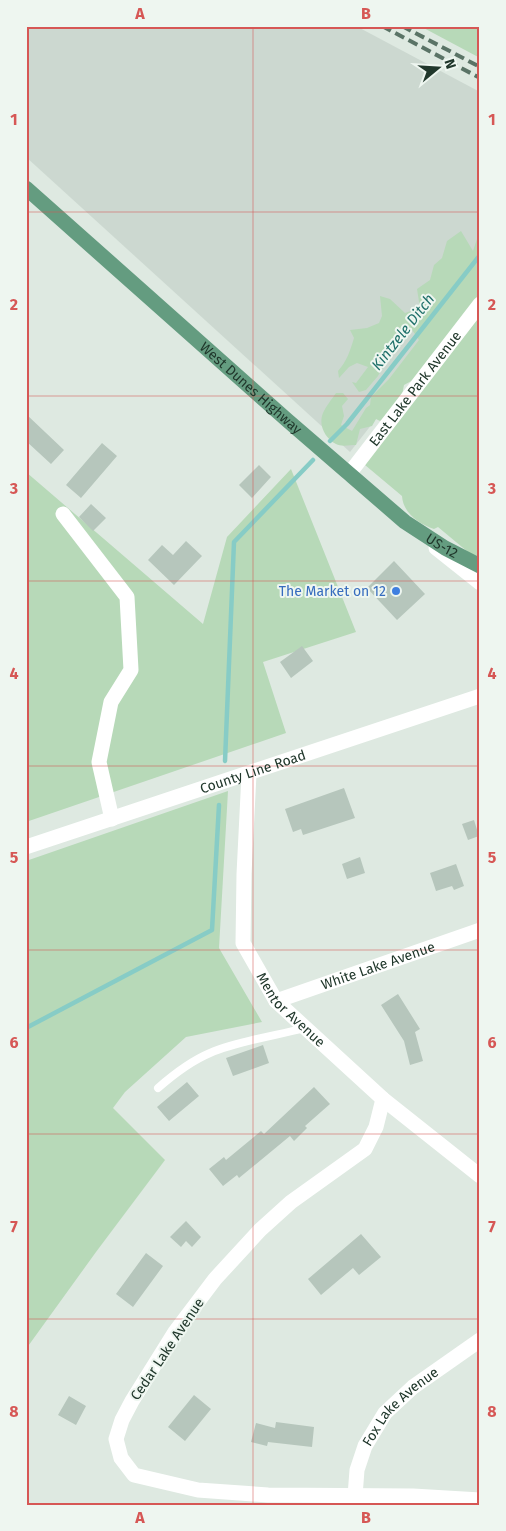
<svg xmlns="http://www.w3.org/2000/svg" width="506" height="1531" font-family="'Fira Sans',sans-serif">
<rect width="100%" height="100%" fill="#dee9e1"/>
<!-- built -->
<path fill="#ccd8d0" d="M26,26H356L480,92V287L350,452L26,157Z"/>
<!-- green -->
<path fill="#b7d9b8" d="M420,26H480V58Z
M480,230V562L438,527L434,529C419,524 403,513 402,496L365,465L415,379L404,385L402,395L384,419L380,421L376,419L372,426L360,429L356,445C350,445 341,447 336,444C325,438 318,425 323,413C326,406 332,399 336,393H343L348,399L342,406L344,416L341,425L352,431L366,408L370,405L371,397L389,379L419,340L410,327L396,331L397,342L378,376L366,390L359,392L352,382L356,383L368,367L357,363L349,367L339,378L338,371C347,361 350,351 354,338L350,330L367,328L379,323L382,316L380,296L390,299L405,313L420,308L417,289L430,280L434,265L442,258L447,241L461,231L473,251Z
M291,469L356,632L263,662L286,733L26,822V472L203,624L227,537Z
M228,791L219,948L262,1022L186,1037L125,1092L113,1108L165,1160L96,1252L26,1349V861Z"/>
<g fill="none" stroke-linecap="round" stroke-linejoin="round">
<!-- stream -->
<path stroke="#87ccc6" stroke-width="4.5" d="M330,441L347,424L480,255
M225,761L234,542L313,460
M26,1028L212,930L219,805"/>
</g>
<!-- building -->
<path fill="#b6c6bc" d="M26,414L64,450L51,464L26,441Z
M102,443L117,456L81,498L66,485Z
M259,465L271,477L252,498L239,485Z
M91,504L106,518L93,531L79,517Z
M186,541L202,556L174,585L148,560L162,545L173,555Z
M394,561L425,594L397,620L367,588Z
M302,646L313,661L291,678L280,662Z
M344,788L355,818L303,835L301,829L293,832L285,809Z
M474,820L479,836L468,840L462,824Z
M360,857L365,873L347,879L342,864Z
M456,864L464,886L454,890L452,886L436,891L430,873Z
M398,994L420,1029L415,1032L423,1061L410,1065L404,1041L381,1005Z
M263,1045L269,1063L233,1076L226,1058Z
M187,1082L199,1096L169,1121L157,1107Z
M314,1087L330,1104L305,1126L307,1128L294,1141L290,1136L239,1178L237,1175L223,1186L209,1169L224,1157L226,1160L261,1131L264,1134Z
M186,1221L201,1237L192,1247L186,1241L181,1247L170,1237Z
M361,1234L381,1257L359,1275L353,1268L321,1295L308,1279Z
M146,1253L163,1266L133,1307L116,1294Z
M194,1395L211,1409L185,1441L168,1427Z
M69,1396L86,1406L76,1425L58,1415Z
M276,1422L314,1427L312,1447L268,1442L267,1446L251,1442L256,1423L275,1428Z"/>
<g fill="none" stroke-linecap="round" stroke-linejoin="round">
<!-- service -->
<path stroke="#fff" stroke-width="8" d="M158,1088C174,1074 191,1061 210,1053C238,1041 274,1036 305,1028"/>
<!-- minor -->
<g stroke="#fff" stroke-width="15">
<path id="s1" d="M349,474L480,304"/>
<path d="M63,514L127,597L131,670L111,702L99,762L112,819"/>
<path id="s2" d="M249,774L244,874L243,943L276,1001L383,1099L480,1176"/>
<path id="s3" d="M276,1001L480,930"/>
<path d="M383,1099L376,1127L365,1149L291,1202L260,1230L215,1279L175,1332L132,1401L122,1420L116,1439L121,1458L134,1475L198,1490L268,1495L413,1496L480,1500"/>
<path id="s4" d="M355,1496L357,1470L365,1446L385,1413L413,1387L480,1340"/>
</g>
<!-- tertiary -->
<g stroke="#fff" stroke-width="15">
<path d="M436,548L480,583"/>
<path id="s5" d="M26,847L480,696"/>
</g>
<!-- primary -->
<path stroke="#649c80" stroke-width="15" id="s6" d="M26,188L287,420L405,522L445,548L480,566"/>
<!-- rail -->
<path stroke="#5a7366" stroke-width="4" stroke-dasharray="10 5" stroke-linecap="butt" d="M382,26L480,78
M402,26L480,67"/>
</g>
<!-- grid -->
<path fill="none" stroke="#d65755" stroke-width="1" stroke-opacity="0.55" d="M253,26V1505M26,212H480M26,396H480M26,581H480M26,766H480M26,950H480M26,1134H480M26,1319H480"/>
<!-- markers -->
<circle fill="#3f7fe0" stroke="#eef6f0" stroke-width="2" cx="396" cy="591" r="5"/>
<g text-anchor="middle" stroke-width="4" stroke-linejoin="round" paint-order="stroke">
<!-- street labels -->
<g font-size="14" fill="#20372b" stroke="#eef6f0">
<text dy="5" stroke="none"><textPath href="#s6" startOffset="301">West Dunes Highway</textPath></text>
<text dy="5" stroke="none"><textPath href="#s1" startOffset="108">East Lake Park Avenue</textPath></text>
<text dy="5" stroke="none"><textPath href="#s6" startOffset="549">US-12</textPath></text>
<text dy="5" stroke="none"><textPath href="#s5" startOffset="239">County Line Road</textPath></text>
<text dy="5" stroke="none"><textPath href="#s3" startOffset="108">White Lake Avenue</textPath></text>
<text dy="5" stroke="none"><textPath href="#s2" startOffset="252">Mentor Avenue</textPath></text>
<text transform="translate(167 1349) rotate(-56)" y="5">Cedar Lake Avenue</text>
<text dy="5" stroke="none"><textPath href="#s4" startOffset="105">Fox Lake Avenue</textPath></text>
</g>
<!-- shop labels -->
<g font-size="14" fill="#366cbe" stroke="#eef6f0" text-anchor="end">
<text x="386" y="596">The Market on 12</text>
</g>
<!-- water labels -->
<g font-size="15" font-style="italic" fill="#1e6f69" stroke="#eef6f0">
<text transform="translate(403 332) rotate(-52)" y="5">Kintzele Ditch</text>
</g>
</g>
<!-- border -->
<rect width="506" height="1531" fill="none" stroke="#eef6f0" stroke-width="55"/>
<!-- north arrow -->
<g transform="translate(438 68) rotate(72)" stroke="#eef6f0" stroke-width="4" paint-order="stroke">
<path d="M0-4L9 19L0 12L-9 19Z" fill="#20372b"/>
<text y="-8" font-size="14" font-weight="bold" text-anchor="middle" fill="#20372b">N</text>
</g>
<rect x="28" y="28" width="450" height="1476" fill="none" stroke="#d65755" stroke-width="2"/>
<g font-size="16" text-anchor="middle" font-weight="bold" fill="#d65755">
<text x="140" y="19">A</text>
<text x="366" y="19">B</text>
<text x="14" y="125">1</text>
<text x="492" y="125">1</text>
<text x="14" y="310">2</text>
<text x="492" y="310">2</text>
<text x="14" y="494">3</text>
<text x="492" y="494">3</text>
<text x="14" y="679">4</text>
<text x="492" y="679">4</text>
<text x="14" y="863">5</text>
<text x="492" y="863">5</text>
<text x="14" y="1048">6</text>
<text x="492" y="1048">6</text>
<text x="14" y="1232">7</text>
<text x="492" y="1232">7</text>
<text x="14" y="1417">8</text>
<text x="492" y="1417">8</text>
<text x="140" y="1523">A</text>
<text x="366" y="1523">B</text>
</g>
</svg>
